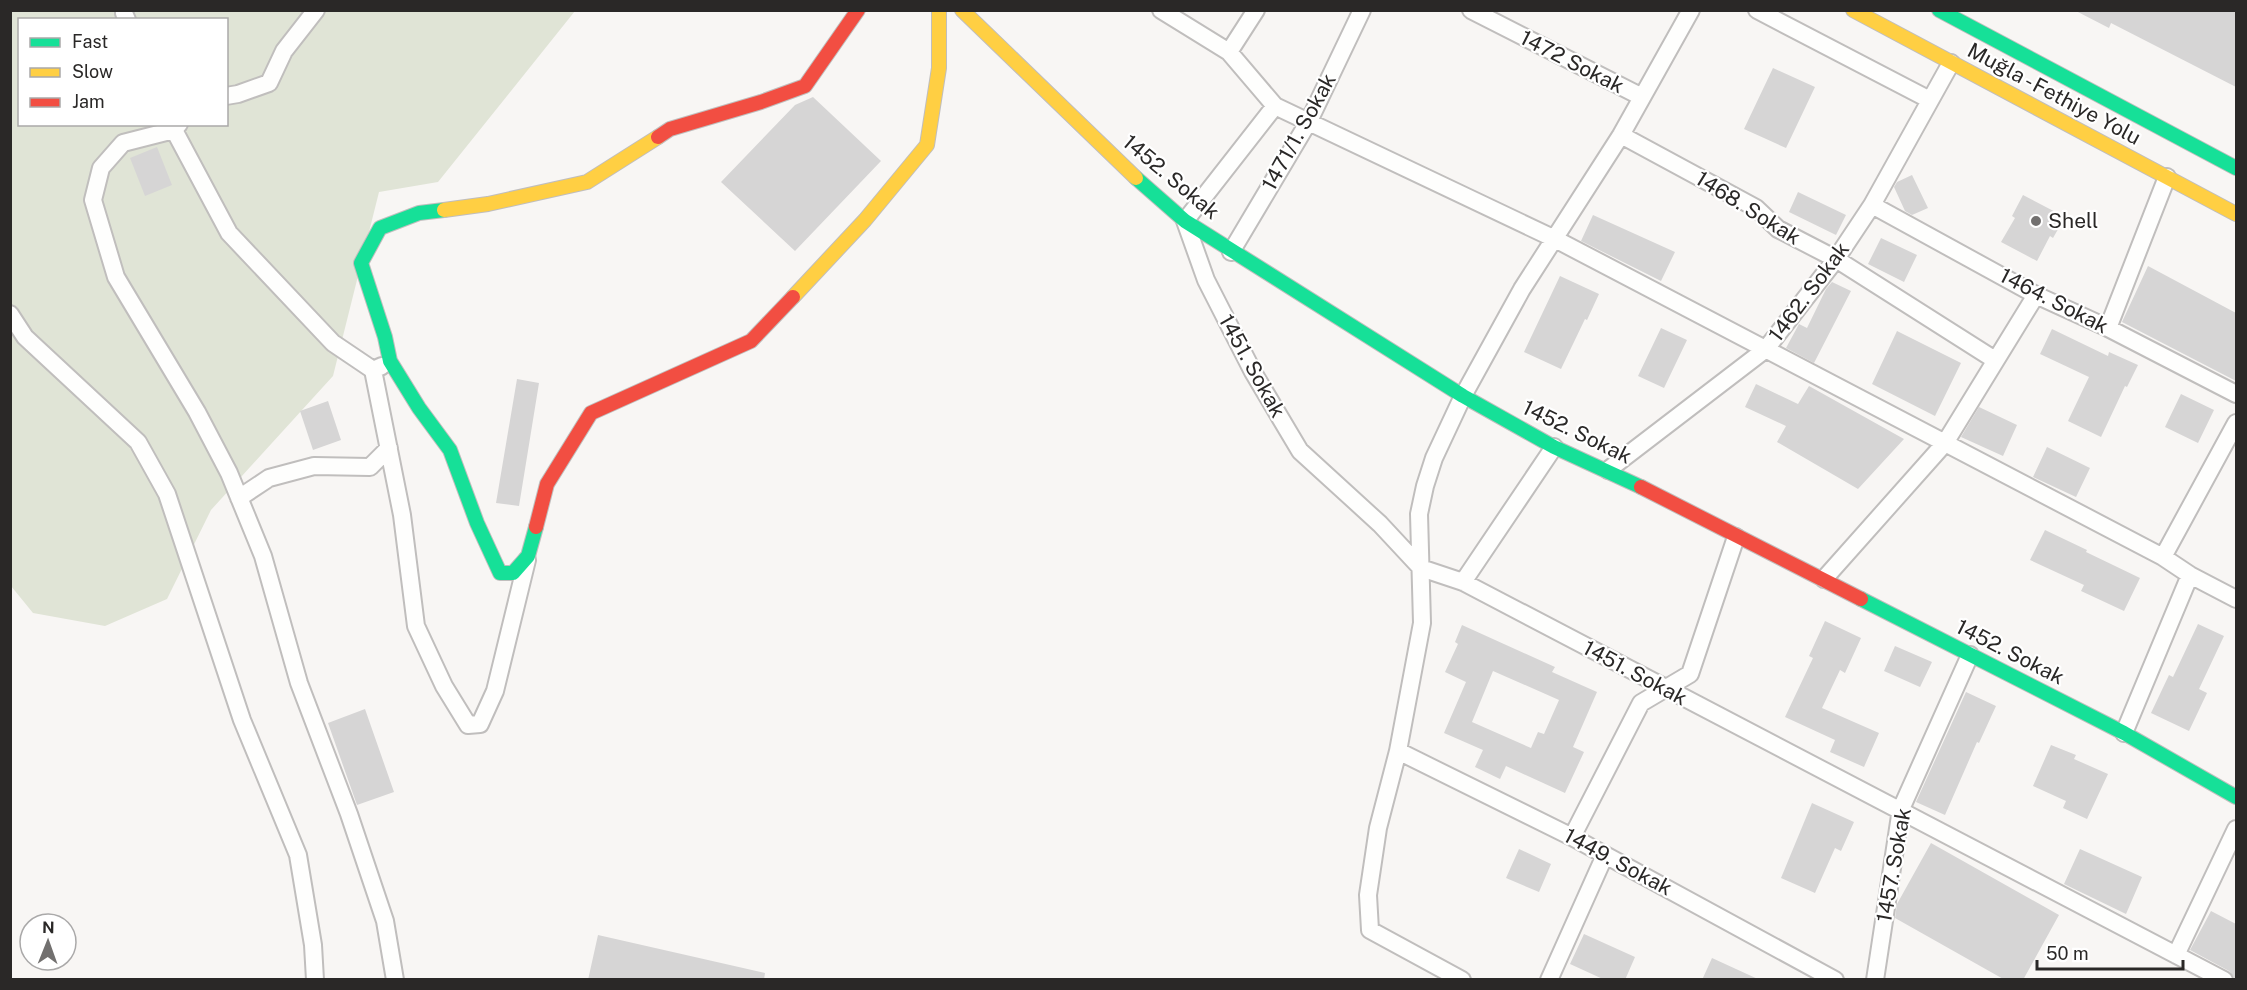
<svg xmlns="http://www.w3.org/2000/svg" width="2247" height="990" font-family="'Public Sans',sans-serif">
<rect width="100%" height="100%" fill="#f8f6f4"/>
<!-- green -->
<path fill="#e0e4d6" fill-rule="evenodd" d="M10,11H575L438,182L379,192L333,376L211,510L167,599L105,626L33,613L11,586ZM20,20H226V124H20Z"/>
<!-- building -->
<path fill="#d6d5d5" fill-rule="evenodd" d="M2074,10H2236V87L2111,23L2109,28Z
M1773,68L1815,87L1786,148L1744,129Z
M813,97L881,161L795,251L721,182L795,105Z
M157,147L172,185L145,196L130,158Z
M1912,175L1928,208L1912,215L1905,211L1894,187L1897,182Z
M1798,192L1846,215L1836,235L1789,212Z
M2023,195L2065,217L2053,238L2050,236L2037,261L2001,242L2015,218L2012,216Z
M1593,215L1675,252L1661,281L1581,241Z
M1881,238L1917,255L1904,282L1868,264Z
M2148,266L2236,313V381L2122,322Z
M1560,276L1599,294L1587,320L1585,319L1561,369L1524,352Z
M1832,282L1851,291L1814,363L1786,348L1799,324L1807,328L1826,289Z
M1661,328L1687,340L1664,388L1638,376Z
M2052,329L2108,356L2109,352L2138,365L2127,387L2125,386L2101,437L2068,421L2089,377L2040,354Z
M1897,331L1961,363L1935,416L1872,384Z
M517,379L539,383L519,506L496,503Z
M1756,384L1798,404L1809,386L1904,439L1858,489L1777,442L1786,426L1745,407Z
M2181,394L2214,410L2198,443L2165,427Z
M328,401L341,440L313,450L300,411Z
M1979,407L2017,425L2003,456L1961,437Z
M2047,447L2090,468L2076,497L2033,477Z
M2045,530L2087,550L2086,552L2140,578L2124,611L2081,591L2084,585L2030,560Z
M1825,621L1861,638L1845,673L1840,670L1822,708L1879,733L1864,767L1830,752L1835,740L1785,717L1813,658L1809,656Z
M2198,624L2224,636L2199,689L2207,693L2189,731L2151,713L2169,675L2173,677Z
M1462,625L1555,667L1552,672L1597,692L1573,747L1584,752L1565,793L1506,766L1500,779L1475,767L1483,750L1444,733L1466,682L1445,672L1458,644L1455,642ZM1493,671L1559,700L1544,734L1538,732L1531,748L1472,722Z
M1895,646L1932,662L1920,687L1884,671Z
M1966,692L1996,706L1979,743L1977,742L1945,815L1916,802Z
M365,709L394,792L357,805L328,723Z
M2051,745L2076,755L2074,759L2108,774L2087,819L2063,808L2066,801L2033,786Z
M1812,803L1854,822L1841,851L1835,848L1815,893L1781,878Z
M1931,843L2059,915L2023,980H2005L1895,918L1897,904Z
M1519,849L1551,864L1539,892L1506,878Z
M2080,849L2142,877L2126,914L2064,884Z
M2211,911L2236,924V980L2229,971L2190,950Z
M1584,934L1635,957L1625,980H1605L1570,964Z
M598,935L765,973L764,980H588Z
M1712,958L1760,980H1702Z"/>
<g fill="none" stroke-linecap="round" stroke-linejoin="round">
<defs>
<path id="street" d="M1161,10L1229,52L1275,106L1555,239L2163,557L2190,575L2236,599
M1471,10L1642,97
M1757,10L1930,100
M124,13L127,20
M1229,52L1256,10
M226,96L238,94L269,83L284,51L316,10
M1275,106L1185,221L1206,280L1253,372L1300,451L1380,524L1421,568L1463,582L2224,980
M174,124V130L123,143L101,168L93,200L116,277L197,412L229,473L263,556L299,683L349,814L385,921L395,980
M179,124L174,130L229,233L333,343L373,370L382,366
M1621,135L1756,208L1778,229L1836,259L1995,360
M1872,205L2036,295L2108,328L2236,394
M1231,252L1309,121L1362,10
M10,314L25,337L138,442L167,494L242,720L298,855L313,945L315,980
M2108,328L2167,177
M373,370L402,515L416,626L444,686L468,725L480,724L495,691L527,560
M1608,470L1766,349L1836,259L1872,205L1951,63
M239,498L269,478L314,466L370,467L389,448
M2163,557L2236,423
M1824,579L1945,443L2036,295
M1463,582L1554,447
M2124,733L2190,575
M1398,751L1572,837L1835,980
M1572,837L1641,703L1690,674L1736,537
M2176,955L2236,829
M1462,980L1370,930L1368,895L1378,828L1398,751L1422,623L1419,514L1425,486L1434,458L1463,396L1522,289L1621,135L1691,10
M1549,980L1605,855
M1875,980L1901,809L1970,655"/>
<path id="fast" d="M1939,10L2236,168
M1136,178L1185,221L1463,396L1554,447L1641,487
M444,210L419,213L380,228L361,263L385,337L390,361L419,408L450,450L477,523L500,573H513L528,556L536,527
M1861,599L2124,733L2236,797"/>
<path id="slow" d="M962,10L1136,178
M1853,10L2236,214
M444,210L488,204L587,182L658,137
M793,297L865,220L927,145L939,68V10"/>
<path id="jam" d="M658,137L670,129L761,102L805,86L858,10
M1641,487L1861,599
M536,527L547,484L591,413L751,341L793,297"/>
</defs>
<!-- street casing -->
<use href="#street" stroke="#c0bebd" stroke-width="20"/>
<!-- fast casing -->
<use href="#fast" stroke="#c0bebd" stroke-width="16"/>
<!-- slow casing -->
<use href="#slow" stroke="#c0bebd" stroke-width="16"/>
<!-- jam casing -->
<use href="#jam" stroke="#c0bebd" stroke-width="16"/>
<!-- street -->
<use href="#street" stroke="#fefefd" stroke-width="16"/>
<!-- fast -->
<use href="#fast" stroke="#16e098" stroke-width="14"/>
<!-- slow -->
<use href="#slow" stroke="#ffcf43" stroke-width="14"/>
<!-- jam -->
<use href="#jam" stroke="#f24e42" stroke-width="14"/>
</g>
<!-- markers -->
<circle fill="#72706f" stroke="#fff" stroke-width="2" cx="2036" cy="221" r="6"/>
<g text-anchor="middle" stroke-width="4.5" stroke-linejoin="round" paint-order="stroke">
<!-- street labels -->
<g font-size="21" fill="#2a2827" stroke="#fff">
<text transform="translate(1572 62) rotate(27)" y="7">1472 Sokak</text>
<text transform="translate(2054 94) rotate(28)" y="7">Muğla - Fethiye Yolu</text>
<text transform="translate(1299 132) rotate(-61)" y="7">1471/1. Sokak</text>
<text transform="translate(1171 177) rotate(40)" y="7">1452. Sokak</text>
<text transform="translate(1748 208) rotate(32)" y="7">1468. Sokak</text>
<text transform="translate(1809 292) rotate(-53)" y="7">1462. Sokak</text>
<text transform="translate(2054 301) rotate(27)" y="7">1464. Sokak</text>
<text transform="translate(1252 366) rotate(61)" y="7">1451. Sokak</text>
<text transform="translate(1577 432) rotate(26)" y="7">1452. Sokak</text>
<text transform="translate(2010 652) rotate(27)" y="7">1452. Sokak</text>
<text transform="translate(1635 673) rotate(28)" y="7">1451. Sokak</text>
<text transform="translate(1618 862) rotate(28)" y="7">1449. Sokak</text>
<text transform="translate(1894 865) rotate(-80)" y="7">1457. Sokak</text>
</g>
<!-- poi labels -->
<g font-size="21" fill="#2a2827" stroke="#fff" text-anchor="start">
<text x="2048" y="228">Shell</text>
</g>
</g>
<!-- border -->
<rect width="2247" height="990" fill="none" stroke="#2a2827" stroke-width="24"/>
<!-- legend -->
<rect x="18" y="18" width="210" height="108" fill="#ffffff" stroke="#aaa9a9" stroke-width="1.5"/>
<rect x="30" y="38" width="30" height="9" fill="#16e098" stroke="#aaa9a9" stroke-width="1.5"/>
<text x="72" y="48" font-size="18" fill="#2a2827">Fast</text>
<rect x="30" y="68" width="30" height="9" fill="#ffcf43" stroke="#aaa9a9" stroke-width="1.5"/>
<text x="72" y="78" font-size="18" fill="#2a2827">Slow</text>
<rect x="30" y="98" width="30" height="9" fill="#f24e42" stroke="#aaa9a9" stroke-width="1.5"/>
<text x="72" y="108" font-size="18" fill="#2a2827">Jam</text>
<!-- north arrow -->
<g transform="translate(48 942) rotate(1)"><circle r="28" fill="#ffffff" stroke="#aaa9a9" stroke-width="1.5"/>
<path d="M0-4.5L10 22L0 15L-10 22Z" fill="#72706f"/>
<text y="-9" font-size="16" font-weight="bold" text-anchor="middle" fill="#2a2827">N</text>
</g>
<!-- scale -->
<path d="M2037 960v9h146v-9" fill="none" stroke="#2a2827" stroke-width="3"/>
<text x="2046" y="960" font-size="18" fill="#2a2827" stroke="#ffffff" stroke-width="4.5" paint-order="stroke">50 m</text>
</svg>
